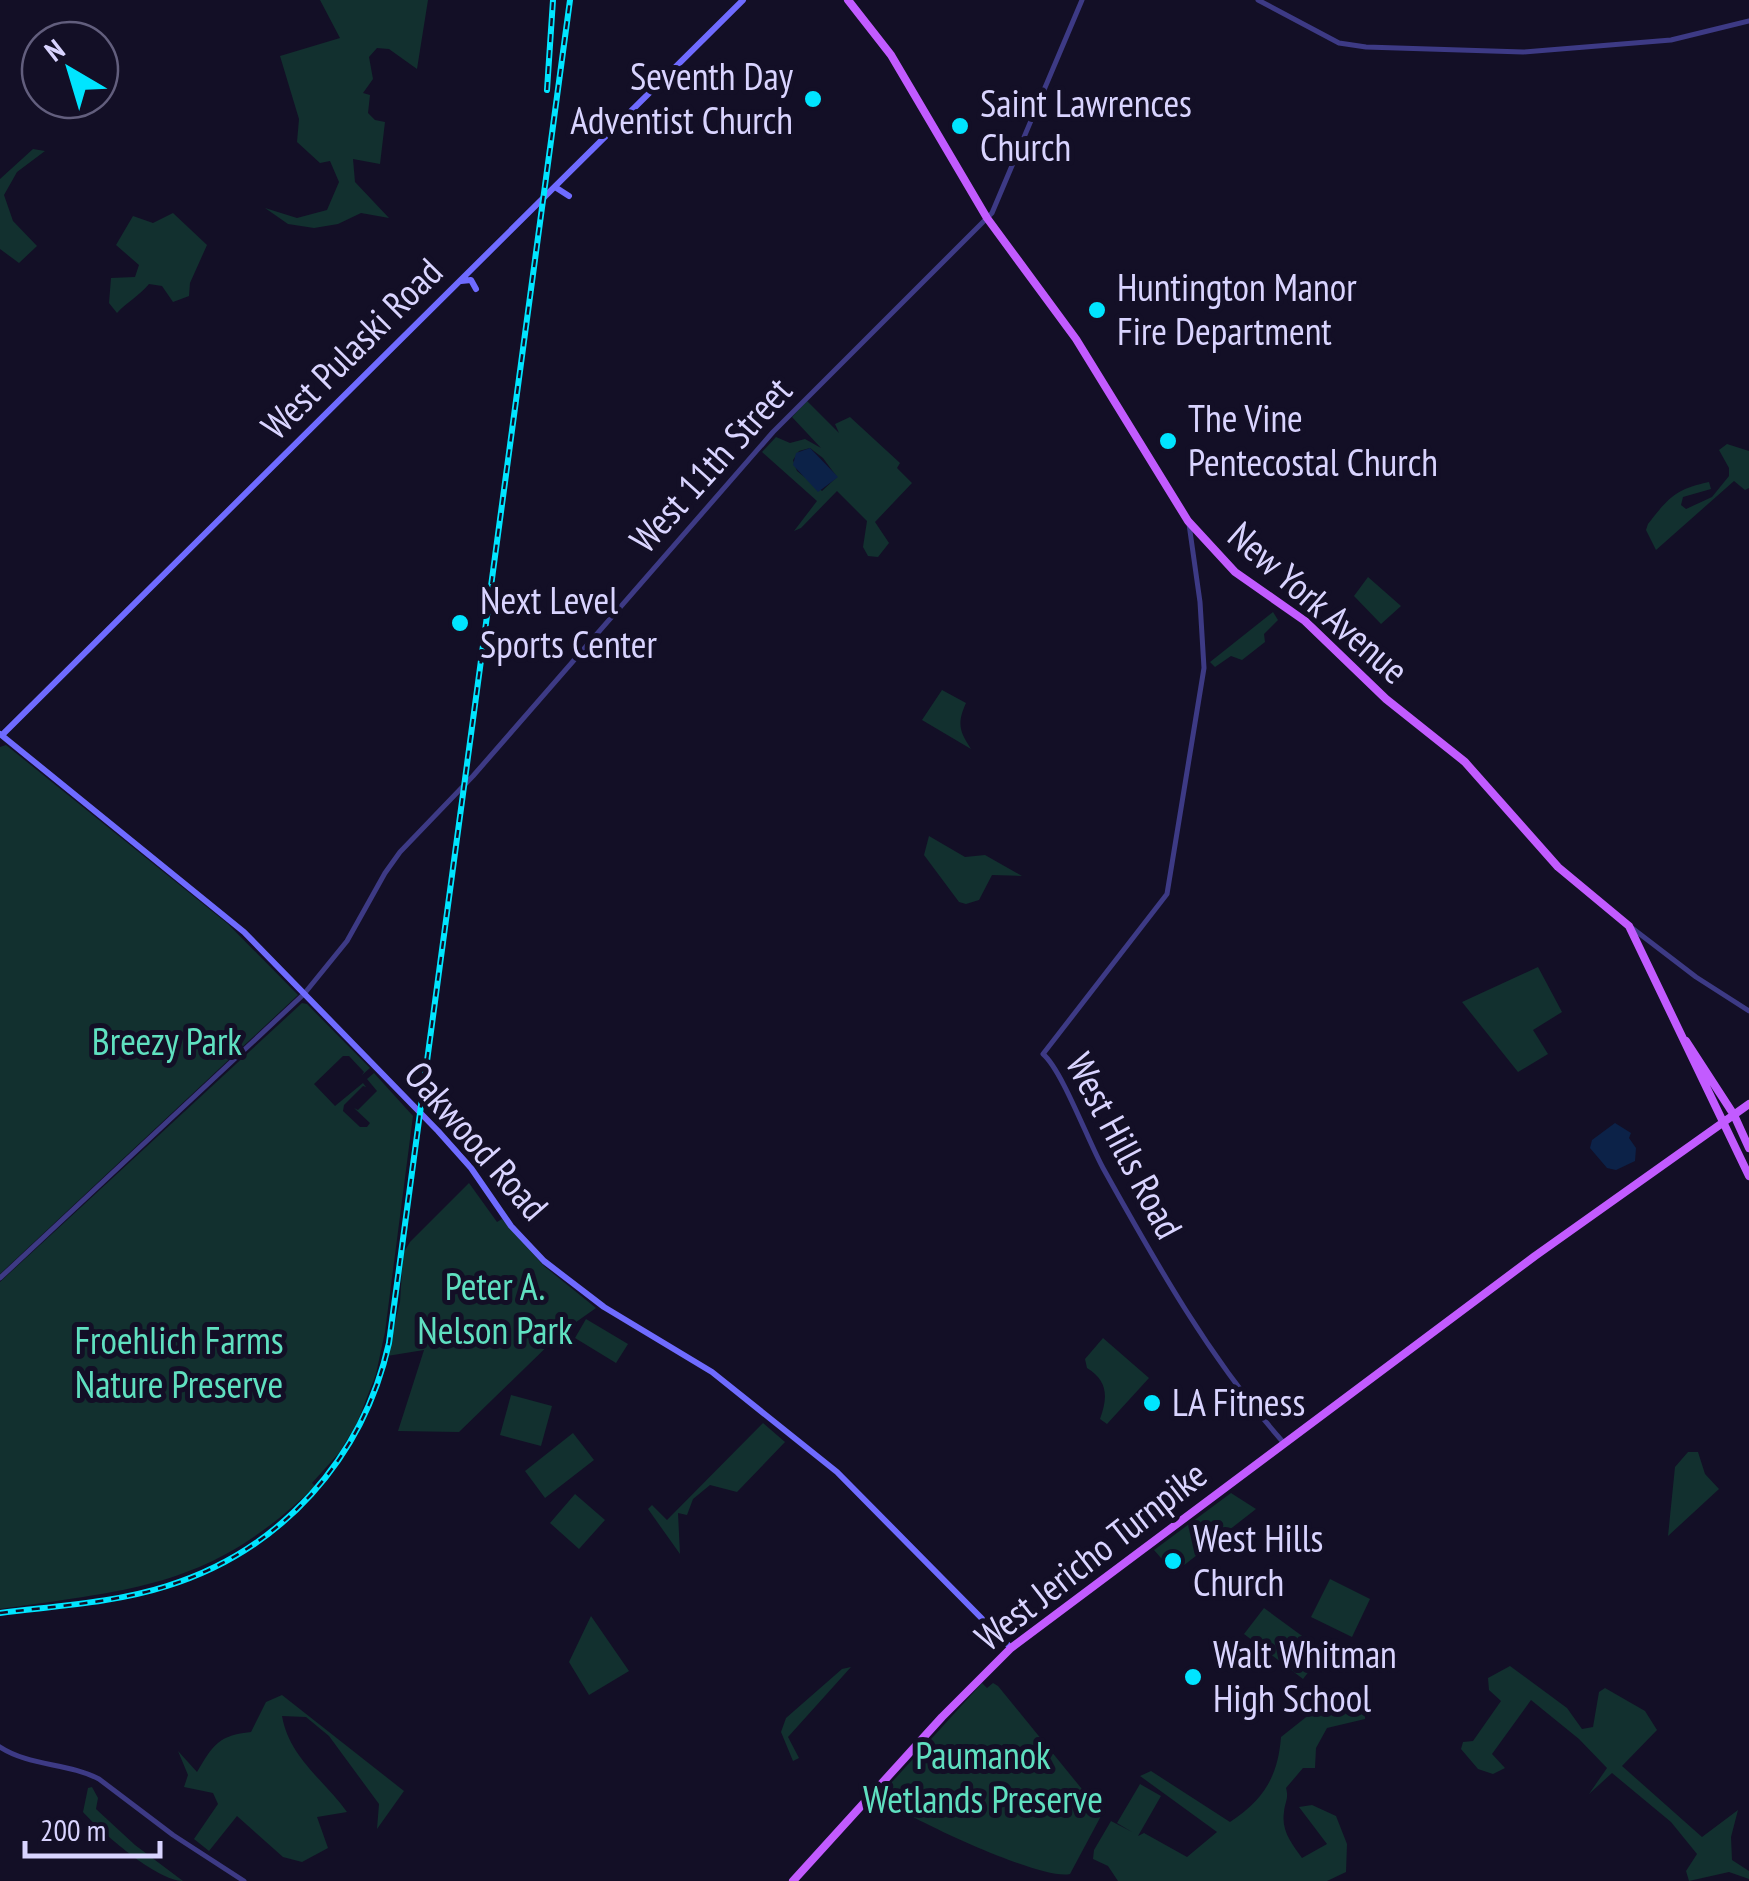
<svg xmlns="http://www.w3.org/2000/svg" width="1749" height="1881" font-family="'PT Sans Narrow',sans-serif">
<rect width="100%" height="100%" fill="#130f26"/>
<!-- green -->
<path fill="#12302f" fill-rule="evenodd" d="M320,0H428L417,69L389,49L377,48L369,57L373,79L363,93L370,95L368,113L375,120L385,122L380,164L353,159L355,182L389,218L361,213L338,224L314,228L288,224L265,208L297,218L327,210L339,182L330,161L320,163L297,142L299,119L280,56L340,38Z
M33,149L45,151L17,172L4,195L13,221L37,246L19,263L0,249V179Z
M173,213L207,245L190,283L189,296L173,302L162,286L149,284C139,296 127,302 117,313L109,303L111,278L135,277L139,265L116,245L133,216L153,223Z
M807,401L839,433L835,424L850,417L900,463L897,468L912,483L875,522L889,543L878,557L868,556L863,547L867,521L837,491L801,528L794,531L817,501L762,452L776,437L790,443L805,439L821,448L792,417ZM810,448L823,458L837,477L822,491L797,471L793,460L799,451Z
M1727,444L1749,451V488L1745,490L1734,481L1656,550L1646,530L1648,524C1669,497 1676,489 1709,482L1711,489L1683,497L1681,505L1686,509L1712,497L1729,476V468L1719,450Z
M1368,577L1401,606L1381,624L1354,596Z
M1273,612L1278,620L1264,634L1265,642L1242,660L1231,656L1215,667L1210,662Z
M942,690L966,703C957,723 959,731 971,749L922,720Z
M6,745L228,924L298,995L0,1274V747Z
M929,836L965,857L985,855L1022,876L992,875L979,900L966,904L959,902L924,855Z
M1538,967L1562,1012L1533,1030L1548,1054L1518,1072L1462,1002Z
M302,1003L307,1004L370,1068L362,1075L364,1072L349,1056H343L314,1084L335,1106L363,1083L366,1087L363,1086L344,1105L343,1111L360,1127H367L370,1123L354,1108L358,1110L377,1091L367,1079L374,1073L413,1116L385,1332L376,1374L357,1423L339,1453L312,1483L315,1486C212,1587 135,1589 0,1609V1282Z
M469,1183L497,1222L502,1219L544,1266L596,1308L562,1332L459,1432L398,1431L424,1350L387,1356L400,1302L403,1254L410,1242Z
M586,1319L628,1344L616,1363L575,1338Z
M1103,1338L1149,1378L1107,1424L1100,1419C1108,1397 1108,1381 1087,1368L1085,1359Z
M511,1395L552,1406L541,1446L500,1435Z
M763,1423L785,1442L737,1492L710,1485L693,1499L687,1515L678,1513L680,1554L648,1509L652,1505L667,1520Z
M573,1433L594,1460L545,1498L525,1471Z
M1688,1452H1698L1705,1474L1719,1489L1668,1536L1675,1467Z
M1231,1493L1256,1509L1174,1573L1154,1550Z
M575,1494L605,1520L579,1549L550,1523Z
M1330,1579L1370,1599L1352,1637L1311,1617Z
M1264,1608L1324,1652L1303,1679L1244,1634Z
M591,1616L629,1671L589,1695L569,1662Z
M1510,1666L1567,1708L1582,1729L1593,1727L1599,1692L1605,1688L1645,1711L1657,1730L1622,1766L1702,1837L1738,1810L1731,1837L1732,1860L1749,1871V1879L1729,1872L1689,1881L1686,1871L1697,1854L1671,1822L1612,1773L1589,1794L1607,1768L1579,1739L1531,1700L1492,1754L1505,1768L1493,1774L1478,1769L1461,1749L1463,1742L1473,1741L1501,1701L1489,1690L1488,1678Z
M851,1667L788,1737L799,1758L793,1761L781,1732L786,1718L842,1669Z
M982,1683L987,1688L993,1683L998,1686L1099,1810L1101,1816L1070,1874C1042,1881 910,1819 882,1799V1793Z
M1353,1687L1365,1693V1719L1327,1728L1316,1748L1315,1768H1303L1286,1788C1289,1799 1285,1801 1284,1812C1281,1831 1292,1844 1302,1858L1327,1844L1299,1807L1312,1805L1336,1816L1347,1844L1346,1872L1327,1881H1118L1108,1866L1093,1859L1094,1850L1111,1821L1132,1832L1117,1823L1140,1784L1161,1796L1138,1836L1144,1833L1187,1857L1217,1832L1140,1776L1151,1771L1230,1822C1264,1800 1278,1776 1281,1737L1310,1714Z
M282,1695L404,1791L377,1829L379,1804L329,1736L306,1717L282,1716C289,1757 324,1780 347,1812L317,1817L328,1848L302,1862L283,1857L237,1816L209,1851L194,1839L218,1804L213,1793L184,1787L188,1775L178,1751L197,1772C213,1745 219,1735 251,1732L266,1702Z
M92,1787L98,1798L96,1809L135,1845L183,1881C157,1881 101,1832 83,1812L88,1788Z"/>
<!-- water -->
<path fill="#0c2248" d="M810,448L838,477L818,492L793,465L796,453Z
M1615,1123L1631,1133L1629,1138L1636,1148L1635,1161L1616,1170L1607,1168L1590,1148L1592,1140Z"/>
<g fill="none" stroke-linecap="round" stroke-linejoin="round">
<!-- tertiary -->
<path stroke="#3d3a85" stroke-width="5" d="M1258,0L1339,43L1366,47L1523,52L1671,40L1749,21
M1189,524L1200,602L1204,668L1167,894L1043,1054C1062,1070 1088,1141 1103,1168C1157,1265 1210,1359 1283,1442
M1632,928L1696,977L1749,1011
M0,1278L304,994L347,941L385,873L400,852L473,776L773,432L992,213L1082,0
M0,1747C29,1766 68,1763 99,1779L173,1835L244,1881"/>
<!-- secondary -->
<path stroke="#6f6bff" stroke-width="6" d="M555,187L569,196
M461,281L471,280L476,289
M0,734L244,932L438,1131L471,1168L511,1226L544,1261L604,1307L712,1372L837,1472L1011,1648
M2,735L743,0"/>
<!-- primary -->
<path stroke="#c25bff" stroke-width="8" d="M848,0L891,55L987,218L1076,339L1188,521L1235,572L1305,621L1386,699L1465,762L1558,867L1629,926L1749,1176
M1686,1041L1734,1115L1749,1148
M793,1881L942,1717L1011,1648L1535,1256L1749,1104"/>
<defs>
<path id="rail" d="M547,90L553,0
M0,1613C55,1606 114,1603 167,1586C282,1550 363,1458 389,1343L570,0"/>
</defs>
<!-- rail casing -->
<use href="#rail" stroke="#00e5ff" stroke-width="6"/>
<!-- rail -->
<use href="#rail" stroke="#130f26" stroke-width="2.5" stroke-dasharray="8" stroke-linecap="butt"/>
</g>
<!-- markers -->
<g fill="#00e5ff" stroke="#130f26" stroke-width="4">
<circle cx="813" cy="99" r="10"/>
<circle cx="960" cy="126" r="10"/>
<circle cx="1097" cy="310" r="10"/>
<circle cx="1168" cy="441" r="10"/>
<circle cx="460" cy="623" r="10"/>
<circle cx="1152" cy="1403" r="10"/>
<circle cx="1173" cy="1561" r="10"/>
<circle cx="1193" cy="1677" r="10"/>
</g>
<g text-anchor="middle" stroke-width="10" stroke-linejoin="round" paint-order="stroke">
<!-- poi labels -->
<g font-size="38" fill="#d9d4ff" stroke="#130f26" text-anchor="start">
<text x="793" y="90" text-anchor="end">Seventh Day<tspan x="793" dy="44">Adventist Church</tspan></text>
<text x="980" y="117">Saint Lawrences<tspan x="980" dy="44">Church</tspan></text>
<text x="1117" y="301">Huntington Manor<tspan x="1117" dy="44">Fire Department</tspan></text>
<text x="1188" y="432">The Vine<tspan x="1188" dy="44">Pentecostal Church</tspan></text>
<text x="480" y="614">Next Level<tspan x="480" dy="44">Sports Center</tspan></text>
<text x="1172" y="1416">LA Fitness</text>
<text x="1193" y="1552">West Hills<tspan x="1193" dy="44">Church</tspan></text>
<text x="1213" y="1668">Walt Whitman<tspan x="1213" dy="44">High School</tspan></text>
</g>
<!-- street labels -->
<g font-size="38" fill="#d9d4ff" stroke="#130f26">
<text transform="translate(352 349) rotate(-45)" y="13">West Pulaski Road</text>
<text transform="translate(711 465) rotate(-48)" y="13">West 11th Street</text>
<text transform="translate(1318 603) rotate(41)" y="13">New York Avenue</text>
<text transform="translate(476 1141) rotate(49)" y="13">Oakwood Road</text>
<text transform="translate(1124 1146) rotate(62)" y="13">West Hills Road</text>
<text transform="translate(1091 1556) rotate(-38)" y="13">West Jericho Turnpike</text>
</g>
<!-- park labels -->
<g font-size="38" fill="#5fe0c0" stroke="#130f26">
<text x="167" y="1055">Breezy Park</text>
<text x="495" y="1300">Peter A.<tspan x="495" dy="44">Nelson Park</tspan></text>
<text x="179" y="1354">Froehlich Farms<tspan x="179" dy="44">Nature Preserve</tspan></text>
<text x="983" y="1769">Paumanok<tspan x="983" dy="44">Wetlands Preserve</tspan></text>
</g>
</g>
<!-- north arrow -->
<g transform="translate(70 70) rotate(322)"><circle r="48" fill="#130f26" stroke="#625e7d" stroke-width="2.5"/>
<path d="M0-8L18 38L0 25L-18 38Z" fill="#00e5ff"/>
<text y="-15" font-size="28" font-weight="bold" text-anchor="middle" fill="#d9d4ff">N</text>
</g>
<!-- scale -->
<path d="M25 1841v15h135v-15" fill="none" stroke="#d9d4ff" stroke-width="5"/>
<text x="40" y="1841" font-size="30" fill="#d9d4ff" stroke="#130f26" stroke-width="8" paint-order="stroke">200 m</text>
</svg>
